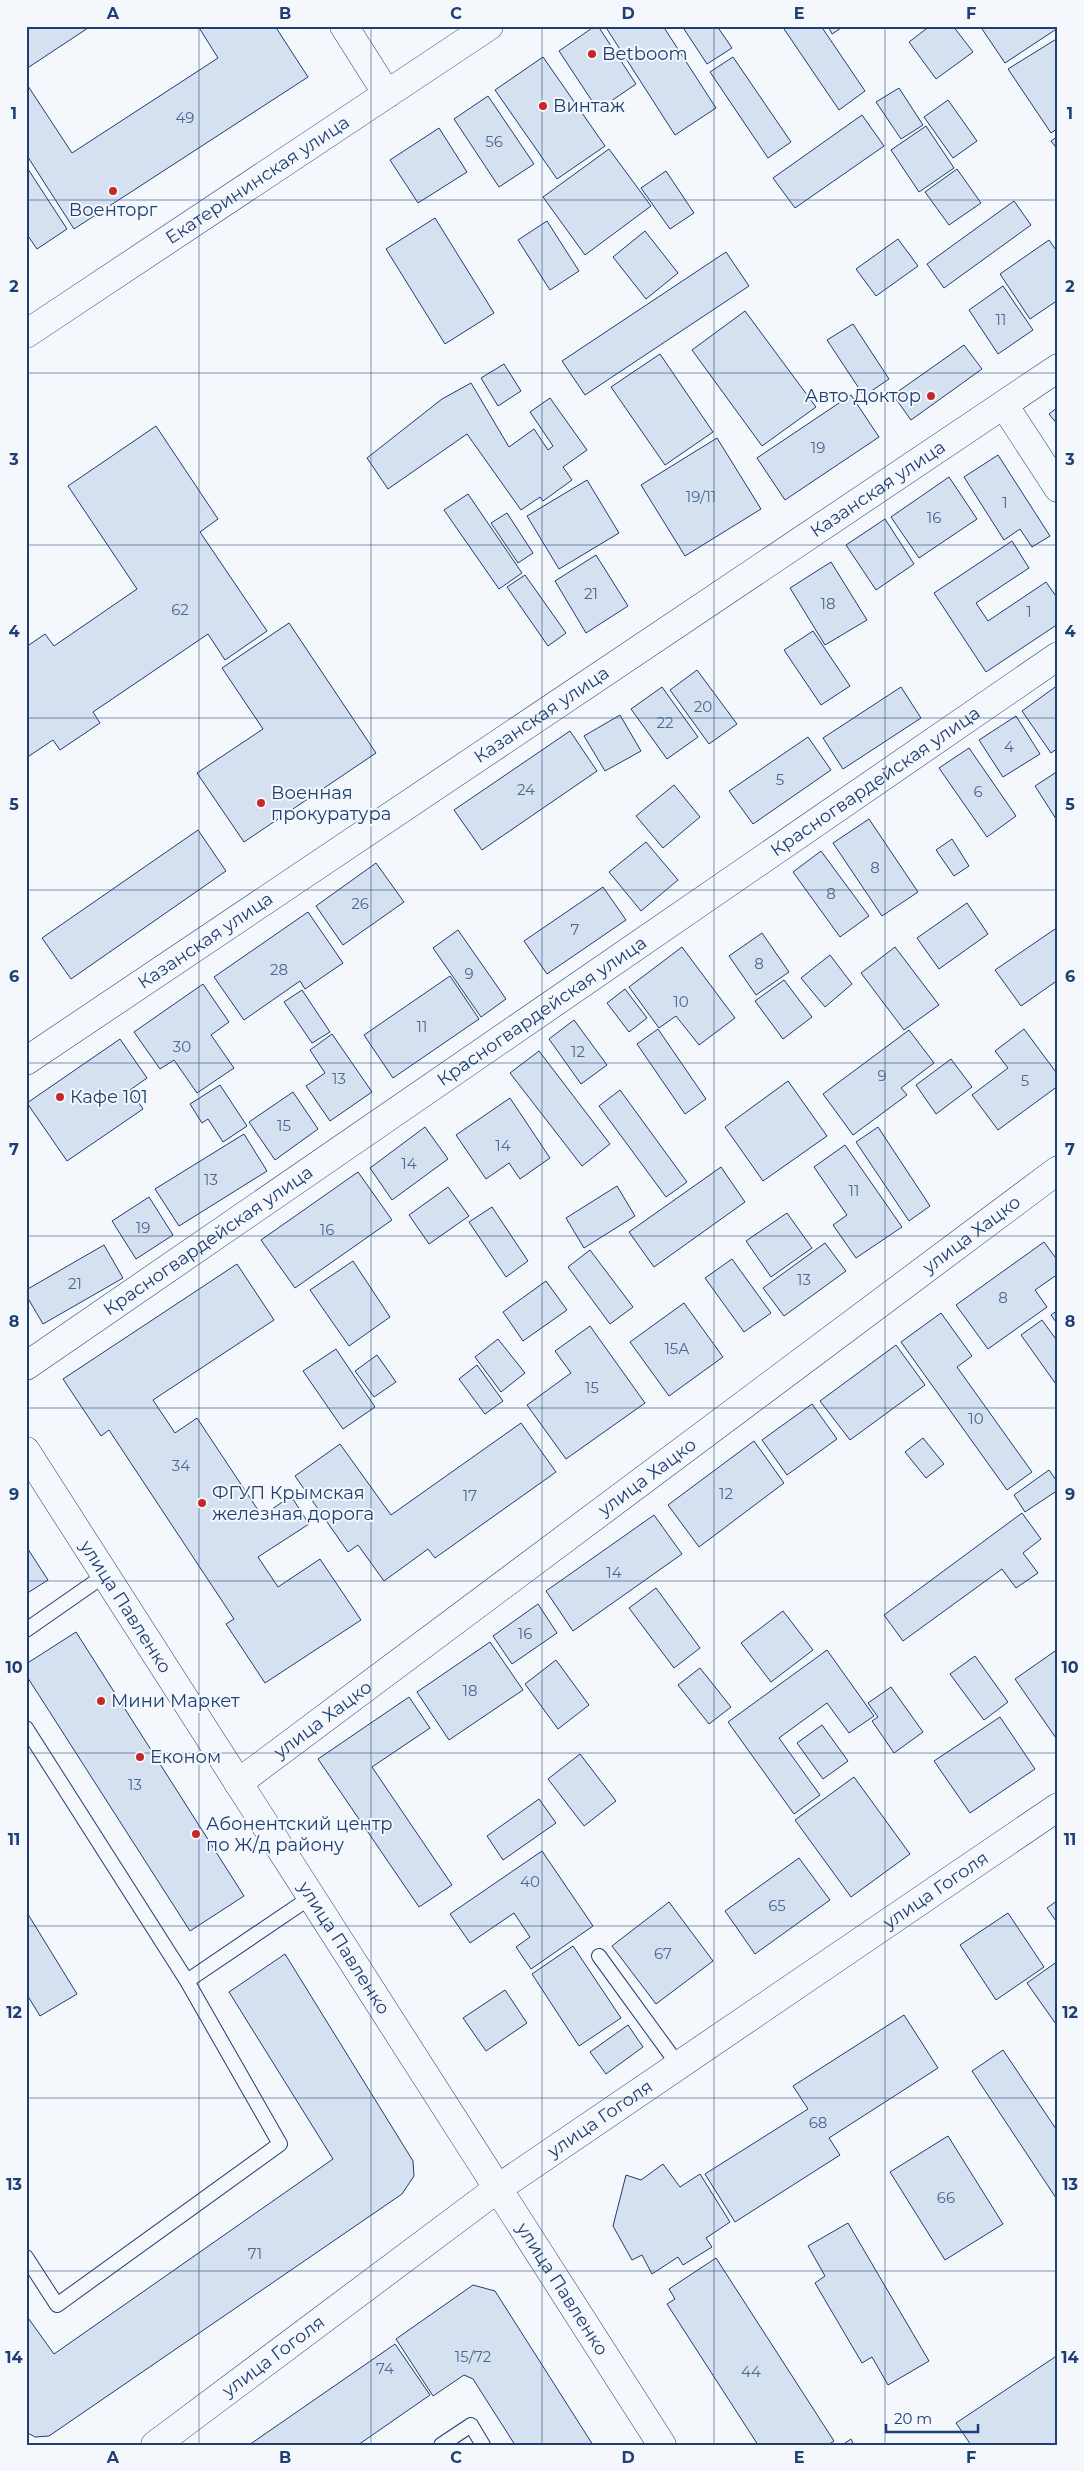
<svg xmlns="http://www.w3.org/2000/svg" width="1084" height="2471" font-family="Montserrat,sans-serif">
<rect width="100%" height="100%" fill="#f4f7fb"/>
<!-- building -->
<path fill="#d5e0f0" stroke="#1d3f73" d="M26,26H91L26,69Z
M198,26H275L308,77L74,229L26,154V83L72,153L218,58Z
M595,26H598L636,84L598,110L559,51Z
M605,26H663L716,108L675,135Z
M682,26H717L732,48L707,64Z
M782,26H821L865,91L839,110Z
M828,26H844L832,34Z
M930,26H953L973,52L936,79L909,42Z
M980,26H1058V28L1005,63Z
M1058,38V128L1051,133L1008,69Z
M543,57L605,146L557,179L495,90Z
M733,57L791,142L768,158L710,72Z
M899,88L923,125L901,139L876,102Z
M488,96L534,164L499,187L454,119Z
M948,100L977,141L953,158L924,117Z
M862,115L884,146L795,208L773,178Z
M926,126L954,168L919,192L891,150Z
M439,128L467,172L418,203L390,160Z
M1058,136V150L1051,141Z
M609,149L651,206L585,255L543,197Z
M26,166L67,229L37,249L26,233Z
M957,169L981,203L949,225L925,192Z
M666,171L694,213L670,229L641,188Z
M1014,201L1031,225L944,288L927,264Z
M435,218L494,313L445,344L386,249Z
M547,221L579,271L550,290L518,240Z
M645,231L678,273L646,299L613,257Z
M898,239L918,266L876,296L856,269Z
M1049,240L1058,253V300L1030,319L1000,274Z
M726,252L749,286L585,395L562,361Z
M1003,286L1033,330L998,354L969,310Z
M745,311L816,407L762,446L692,350Z
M853,324L889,379L864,396L827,340Z
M964,345L982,369L911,420L893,395Z
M660,354L713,432L665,465L611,387Z
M504,364L521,391L498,406L481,378Z
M471,383L509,447L534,429L548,450L553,446L530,412L550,398L587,450L563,467L572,480L543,501L540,497L521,510L467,434L388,489L367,458L442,399Z
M851,395L879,437L785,500L757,458Z
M1058,407V425L1049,414Z
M156,426L218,519L200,532L267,631L225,660L208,634L93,712L100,723L60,750L53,740L26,758V647L45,634L54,646L137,589L68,486Z
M717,438L761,509L685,556L641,485Z
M998,455L1050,536L1032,547L1020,529L1004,540L964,477Z
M949,477L977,519L919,558L891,517Z
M587,480L619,533L559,569L527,516Z
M468,494L522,573L499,589L444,510Z
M507,513L533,553L518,563L491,523Z
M885,519L914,564L876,590L846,545Z
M1012,541L1029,568L976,603L988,621L1046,582L1058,599V624L986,672L934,593Z
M596,555L628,606L586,633L555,581Z
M831,562L867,620L825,645L790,588Z
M525,575L566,633L548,646L507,587Z
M289,623L376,753L244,842L197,773L263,729L222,668Z
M813,631L850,686L821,705L784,650Z
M697,670L737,724L709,744L670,690Z
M1058,685V748L1051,753L1022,711Z
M662,687L698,737L667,759L631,709Z
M901,687L921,718L843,769L823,738Z
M620,715L641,751L605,771L584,736Z
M1016,716L1040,754L1003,777L979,740Z
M570,731L597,771L482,850L454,810Z
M808,737L831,770L753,824L729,791Z
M969,748L1016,816L987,837L939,768Z
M1058,771V822L1035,786Z
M674,785L700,817L663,848L636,816Z
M869,819L918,892L882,916L833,843Z
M198,830L226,871L71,979L42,938Z
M952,839L969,866L954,876L936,850Z
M646,842L678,880L641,911L609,872Z
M821,851L869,916L840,937L793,872Z
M376,863L404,902L343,945L316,906Z
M603,887L626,920L547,974L524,941Z
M967,903L988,934L939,969L917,938Z
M308,912L343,963L305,989L300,981L244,1020L214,977Z
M1058,927V980L1021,1006L995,970Z
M458,930L506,999L481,1017L433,948Z
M762,933L789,972L756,995L729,956Z
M682,947L735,1018L699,1045L676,1016L659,1028L629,987Z
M895,947L939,1005L904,1030L861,973Z
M830,955L852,984L825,1007L801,978Z
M450,976L479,1019L393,1078L364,1035Z
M784,980L812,1017L783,1039L755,1001Z
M203,984L229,1022L211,1035L234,1068L197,1093L174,1060L160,1069L134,1032Z
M625,989L647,1018L629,1032L607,1003Z
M302,990L330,1032L312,1043L284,1002Z
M574,1020L607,1065L581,1084L549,1039Z
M658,1029L706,1099L685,1114L637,1044Z
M1024,1029L1058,1075V1086L998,1130L972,1095L1008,1068L995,1051Z
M909,1030L934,1063L901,1088L907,1095L853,1135L823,1094Z
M332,1034L372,1092L330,1121L306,1086L325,1073L310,1050Z
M120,1039L147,1078L130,1090L143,1109L67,1161L27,1103Z
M539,1051L610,1144L582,1166L510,1073Z
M951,1059L972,1087L936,1114L916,1085Z
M788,1081L827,1136L763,1181L725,1127Z
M220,1085L247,1126L223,1142L208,1119L202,1123L190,1104Z
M620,1090L687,1182L666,1197L599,1106Z
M293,1092L318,1129L275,1160L249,1122Z
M510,1098L550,1158L520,1179L509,1163L486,1179L456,1135Z
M425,1127L448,1159L392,1200L370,1168Z
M878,1127L930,1206L909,1221L856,1142Z
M244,1134L267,1171L179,1226L155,1189Z
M845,1145L902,1227L856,1258L833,1225L847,1215L814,1167Z
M721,1167L745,1202L654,1267L629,1232Z
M358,1172L392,1220L295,1288L261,1240Z
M617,1186L635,1216L584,1248L566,1218Z
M448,1187L469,1216L429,1244L409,1215Z
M149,1197L173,1235L136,1259L112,1221Z
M492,1207L528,1261L506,1277L469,1222Z
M787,1213L812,1248L771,1277L746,1241Z
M1044,1242L1058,1261V1274L1035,1290L1047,1307L988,1349L956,1305Z
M825,1243L846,1271L784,1316L763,1288Z
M104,1245L123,1278L43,1324L26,1295V1290Z
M590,1250L633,1307L610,1324L568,1267Z
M732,1259L771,1313L744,1332L705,1278Z
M353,1261L390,1317L349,1346L310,1290Z
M237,1264L274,1320L153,1400L175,1433L197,1418L262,1516L291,1496L309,1524L258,1557L278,1587L320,1559L361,1620L265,1683L226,1624L234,1619L109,1430L101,1436L63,1379Z
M546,1281L567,1310L523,1341L503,1312Z
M684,1303L723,1357L669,1396L630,1342Z
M1058,1310V1325L1051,1315Z
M941,1313L972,1356L957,1367L1032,1472L1007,1490L901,1342Z
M1042,1320L1058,1342V1387L1021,1335Z
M590,1326L645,1403L566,1459L527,1405L571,1373L555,1351Z
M498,1339L525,1373L501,1392L475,1357Z
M896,1345L925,1385L850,1440L820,1401Z
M336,1349L375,1407L343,1429L303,1371Z
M377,1355L396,1382L374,1397L355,1371Z
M477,1365L503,1401L485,1414L459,1379Z
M812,1404L837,1439L787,1475L762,1440Z
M521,1423L556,1472L435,1558L428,1549L384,1581L358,1545L348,1552L295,1476L340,1444L391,1515Z
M923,1438L944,1464L926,1478L905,1452Z
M754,1441L784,1483L699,1547L668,1505Z
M1049,1470L1058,1483V1490L1025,1512L1014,1495Z
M1022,1513L1041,1539L1023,1553L1038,1573L1016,1588L1002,1569L903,1641L884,1615Z
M654,1515L682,1554L573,1631L546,1591Z
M26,1546L48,1580L26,1594Z
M656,1588L700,1648L674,1668L629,1608Z
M538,1604L557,1633L512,1664L493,1636Z
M783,1611L813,1650L771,1682L741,1643Z
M76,1632L244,1896L190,1931L26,1675V1664Z
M490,1642L523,1690L449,1740L417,1692Z
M1058,1649V1741L1015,1679Z
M827,1650L874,1716L849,1733L827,1703L779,1738L820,1795L794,1814L728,1722Z
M975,1656L1008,1702L984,1720L950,1674Z
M556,1660L589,1705L558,1729L525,1684Z
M700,1668L731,1707L709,1724L678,1685Z
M891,1687L923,1732L894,1753L872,1721L878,1717L868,1703Z
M409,1697L430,1728L372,1767L452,1885L419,1907L318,1759Z
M1000,1717L1035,1769L970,1813L934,1761Z
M822,1725L848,1761L823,1779L797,1743Z
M580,1754L616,1801L584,1826L548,1779Z
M854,1777L910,1854L851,1897L795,1820Z
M539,1799L556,1823L503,1860L487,1836Z
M542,1851L593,1926L531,1969L516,1947L530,1937L514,1913L470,1943L450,1914Z
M799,1858L830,1900L755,1954L725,1911Z
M1058,1900V1924L1047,1908Z
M669,1902L713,1961L656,2004L612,1946Z
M26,1911L77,1994L40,2016L26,1993Z
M1008,1913L1044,1967L996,2000L960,1945Z
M573,1946L621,2018L579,2046L532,1974Z
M285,1954L413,2161L414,2176L402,2194L49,2436L35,2437L26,2432V2315L54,2354L333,2159L229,1992Z
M1058,1961V2027L1027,1983Z
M505,1990L527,2023L486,2051L463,2018Z
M904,2015L938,2068L829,2138L840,2155L735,2222L705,2174L808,2109L793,2086Z
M628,2025L643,2047L606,2074L590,2052Z
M1003,2050L1058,2132V2201L972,2071Z
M948,2136L1003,2224L945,2260L890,2172Z
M663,2164L680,2187L700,2174L730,2222L706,2238L712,2247L683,2265L678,2257L652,2274L642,2255L632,2260L613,2226L626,2175L641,2180Z
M848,2223L929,2361L888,2385L872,2357L862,2363L815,2283L825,2276L808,2246Z
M716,2258L834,2441L828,2445H758L667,2304L675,2299L669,2289Z
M473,2285L495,2291L593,2445H515L473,2379L464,2375L433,2396L396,2339Z
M395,2344L430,2395L358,2445H249Z
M1058,2355V2445H971L956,2423Z
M851,2439L854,2445H842Z"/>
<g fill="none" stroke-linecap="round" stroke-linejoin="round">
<defs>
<path id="lane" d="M26,1630L105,1575
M26,1728L187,1981L311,1897
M599,1956L679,2066
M26,2257L57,2305L280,2144L187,1981
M441,2445L471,2425L483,2445"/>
<g id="street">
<path d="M344,26L387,94"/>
<path d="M1004,405L1058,488"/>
<path id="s1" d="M26,1061L1058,368"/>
<path id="s2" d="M26,1366L1058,656"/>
<path id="s3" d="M238,1783L1058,1170"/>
</g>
<g id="secondary">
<path id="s4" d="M26,1451L662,2445"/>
<path id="s5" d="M155,2445L497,2189L1058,1807"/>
</g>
<g id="primary">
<path id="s6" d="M26,334L489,26"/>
</g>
</defs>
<!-- lane casing -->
<use href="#lane" stroke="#1d3f73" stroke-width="16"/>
<!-- street casing -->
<use href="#street" stroke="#1d3f73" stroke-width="29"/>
<!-- secondary casing -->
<use href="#secondary" stroke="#1d3f73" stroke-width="29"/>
<!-- primary casing -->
<use href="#primary" stroke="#1d3f73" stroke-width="29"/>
<!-- lane -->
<use href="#lane" stroke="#f4f7fb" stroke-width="14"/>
<!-- street -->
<use href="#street" stroke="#f4f7fb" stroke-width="28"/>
<!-- secondary -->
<use href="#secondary" stroke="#f4f7fb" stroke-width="28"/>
<!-- primary -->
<use href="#primary" stroke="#f4f7fb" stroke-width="28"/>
</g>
<!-- grid -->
<path fill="none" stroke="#1d3f73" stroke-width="1" stroke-opacity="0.55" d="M199,26V2445M371,26V2445M542,26V2445M714,26V2445M885,26V2445M26,200H1058M26,373H1058M26,545H1058M26,718H1058M26,890H1058M26,1063H1058M26,1236H1058M26,1408H1058M26,1581H1058M26,1753H1058M26,1926H1058M26,2098H1058M26,2271H1058"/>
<!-- markers -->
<g fill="#c62828" stroke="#f4f7fb" stroke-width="2">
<circle cx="592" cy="54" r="5"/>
<circle cx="543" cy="106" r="5"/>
<circle cx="113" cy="191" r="5"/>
<circle cx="931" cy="396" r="5"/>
<circle cx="261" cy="803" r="5"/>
<circle cx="60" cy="1097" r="5"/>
<circle cx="202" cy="1503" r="5"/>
<circle cx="101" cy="1701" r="5"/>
<circle cx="140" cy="1757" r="5"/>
<circle cx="196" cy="1834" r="5"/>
</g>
<g text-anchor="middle" stroke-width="4" stroke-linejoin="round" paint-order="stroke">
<!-- number labels -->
<g font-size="15" fill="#4b6792">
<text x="185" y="123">49</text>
<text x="494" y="147">56</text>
<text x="1001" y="325">11</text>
<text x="818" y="453">19</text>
<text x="701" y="502">19/11</text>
<text x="1005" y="508">1</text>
<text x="934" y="523">16</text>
<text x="591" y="599">21</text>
<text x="828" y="609">18</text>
<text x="180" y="615">62</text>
<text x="1029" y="617">1</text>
<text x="703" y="712">20</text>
<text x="665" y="728">22</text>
<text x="1009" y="752">4</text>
<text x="780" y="785">5</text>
<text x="526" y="795">24</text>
<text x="978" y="797">6</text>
<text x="875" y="873">8</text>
<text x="831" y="899">8</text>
<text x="360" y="909">26</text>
<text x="575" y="935">7</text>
<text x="759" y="969">8</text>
<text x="279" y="975">28</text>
<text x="469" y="979">9</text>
<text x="681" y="1007">10</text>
<text x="422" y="1032">11</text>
<text x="182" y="1052">30</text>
<text x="578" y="1057">12</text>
<text x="882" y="1081">9</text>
<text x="339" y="1084">13</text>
<text x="1025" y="1086">5</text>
<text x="284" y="1131">15</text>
<text x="503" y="1151">14</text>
<text x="409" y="1169">14</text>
<text x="211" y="1185">13</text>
<text x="854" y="1196">11</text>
<text x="143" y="1233">19</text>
<text x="327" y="1235">16</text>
<text x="804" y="1285">13</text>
<text x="75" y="1289">21</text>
<text x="1003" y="1303">8</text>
<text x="677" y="1354">15А</text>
<text x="592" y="1393">15</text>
<text x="976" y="1424">10</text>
<text x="181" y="1471">34</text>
<text x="726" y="1499">12</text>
<text x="470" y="1501">17</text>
<text x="614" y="1578">14</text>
<text x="525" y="1639">16</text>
<text x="470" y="1696">18</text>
<text x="135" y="1790">13</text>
<text x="530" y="1887">40</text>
<text x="777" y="1911">65</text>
<text x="663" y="1959">67</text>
<text x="818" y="2128">68</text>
<text x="946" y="2203">66</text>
<text x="255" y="2259">71</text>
<text x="473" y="2362">15/72</text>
<text x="385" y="2374">74</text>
<text x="751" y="2377">44</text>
</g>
<!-- poi labels -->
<g font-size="18" fill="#1d3f73" stroke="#f4f7fb" text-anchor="start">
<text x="602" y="60">Betboom</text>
<text x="553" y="112">Винтаж</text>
<text x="113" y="216" text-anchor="middle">Военторг</text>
<text x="921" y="402" text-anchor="end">Авто Доктор</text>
<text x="271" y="799">Военная<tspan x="271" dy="21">прокуратура</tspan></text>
<text x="70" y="1103">Кафе 101</text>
<text x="212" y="1499">ФГУП Крымская<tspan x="212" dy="21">железная дорога</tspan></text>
<text x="111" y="1707">Мини Маркет</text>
<text x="150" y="1763">Економ</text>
<text x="206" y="1830">Абонентский центр<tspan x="206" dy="21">по Ж/д району</tspan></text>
</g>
<!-- street labels -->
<g font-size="18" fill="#1d3f73" stroke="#f4f7fb">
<text dy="6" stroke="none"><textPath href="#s6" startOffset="278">Екатерининская улица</textPath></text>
<text dy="6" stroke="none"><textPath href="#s1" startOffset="1026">Казанская улица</textPath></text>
<text dy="6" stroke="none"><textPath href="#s1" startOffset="621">Казанская улица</textPath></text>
<text dy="6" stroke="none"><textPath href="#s2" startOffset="1031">Красногвардейская улица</textPath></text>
<text dy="6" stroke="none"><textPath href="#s1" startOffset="216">Казанская улица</textPath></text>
<text dy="6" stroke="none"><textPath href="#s2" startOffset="626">Красногвардейская улица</textPath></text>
<text dy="6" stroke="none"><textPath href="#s3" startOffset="916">улица Хацко</textPath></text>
<text dy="6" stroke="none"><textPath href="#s2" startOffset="221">Красногвардейская улица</textPath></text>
<text dy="6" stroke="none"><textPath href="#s3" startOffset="511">улица Хацко</textPath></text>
<text dy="6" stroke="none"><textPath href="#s4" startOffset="185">улица Павленко</textPath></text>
<text dy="6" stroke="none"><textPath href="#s3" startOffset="106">улица Хацко</textPath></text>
<text dy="6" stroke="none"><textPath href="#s5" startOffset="958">улица Гоголя</textPath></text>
<text dy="6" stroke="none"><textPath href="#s4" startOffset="590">улица Павленко</textPath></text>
<text dy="6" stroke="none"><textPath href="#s5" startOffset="552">улица Гоголя</textPath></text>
<text dy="6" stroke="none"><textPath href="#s4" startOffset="995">улица Павленко</textPath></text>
<text dy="6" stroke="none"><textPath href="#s5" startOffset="148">улица Гоголя</textPath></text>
</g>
</g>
<!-- border -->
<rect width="1084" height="2471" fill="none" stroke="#f4f7fb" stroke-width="55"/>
<!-- scale -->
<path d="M886 2424v8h92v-8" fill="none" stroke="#1d3f73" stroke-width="2.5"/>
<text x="894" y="2424" font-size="15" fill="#1d3f73" stroke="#f4f7fb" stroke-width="4" paint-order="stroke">20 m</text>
<rect x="28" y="28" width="1028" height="2416" fill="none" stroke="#1d3f73" stroke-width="2"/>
<g font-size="16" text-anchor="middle" font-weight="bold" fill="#1d3f73">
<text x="113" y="19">A</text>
<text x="285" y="19">B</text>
<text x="456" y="19">C</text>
<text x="628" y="19">D</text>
<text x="799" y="19">E</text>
<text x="971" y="19">F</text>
<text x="14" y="119">1</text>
<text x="1070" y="119">1</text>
<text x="14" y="292">2</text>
<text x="1070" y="292">2</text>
<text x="14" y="465">3</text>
<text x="1070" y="465">3</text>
<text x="14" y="637">4</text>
<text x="1070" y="637">4</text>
<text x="14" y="810">5</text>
<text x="1070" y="810">5</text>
<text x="14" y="982">6</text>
<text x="1070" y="982">6</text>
<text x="14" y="1155">7</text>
<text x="1070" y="1155">7</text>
<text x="14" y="1327">8</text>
<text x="1070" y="1327">8</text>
<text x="14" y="1500">9</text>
<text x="1070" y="1500">9</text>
<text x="14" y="1673">10</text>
<text x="1070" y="1673">10</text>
<text x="14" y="1845">11</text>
<text x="1070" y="1845">11</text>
<text x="14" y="2018">12</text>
<text x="1070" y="2018">12</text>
<text x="14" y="2190">13</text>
<text x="1070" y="2190">13</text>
<text x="14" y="2363">14</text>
<text x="1070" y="2363">14</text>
<text x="113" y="2463">A</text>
<text x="285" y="2463">B</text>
<text x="456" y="2463">C</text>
<text x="628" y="2463">D</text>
<text x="799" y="2463">E</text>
<text x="971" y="2463">F</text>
</g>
</svg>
